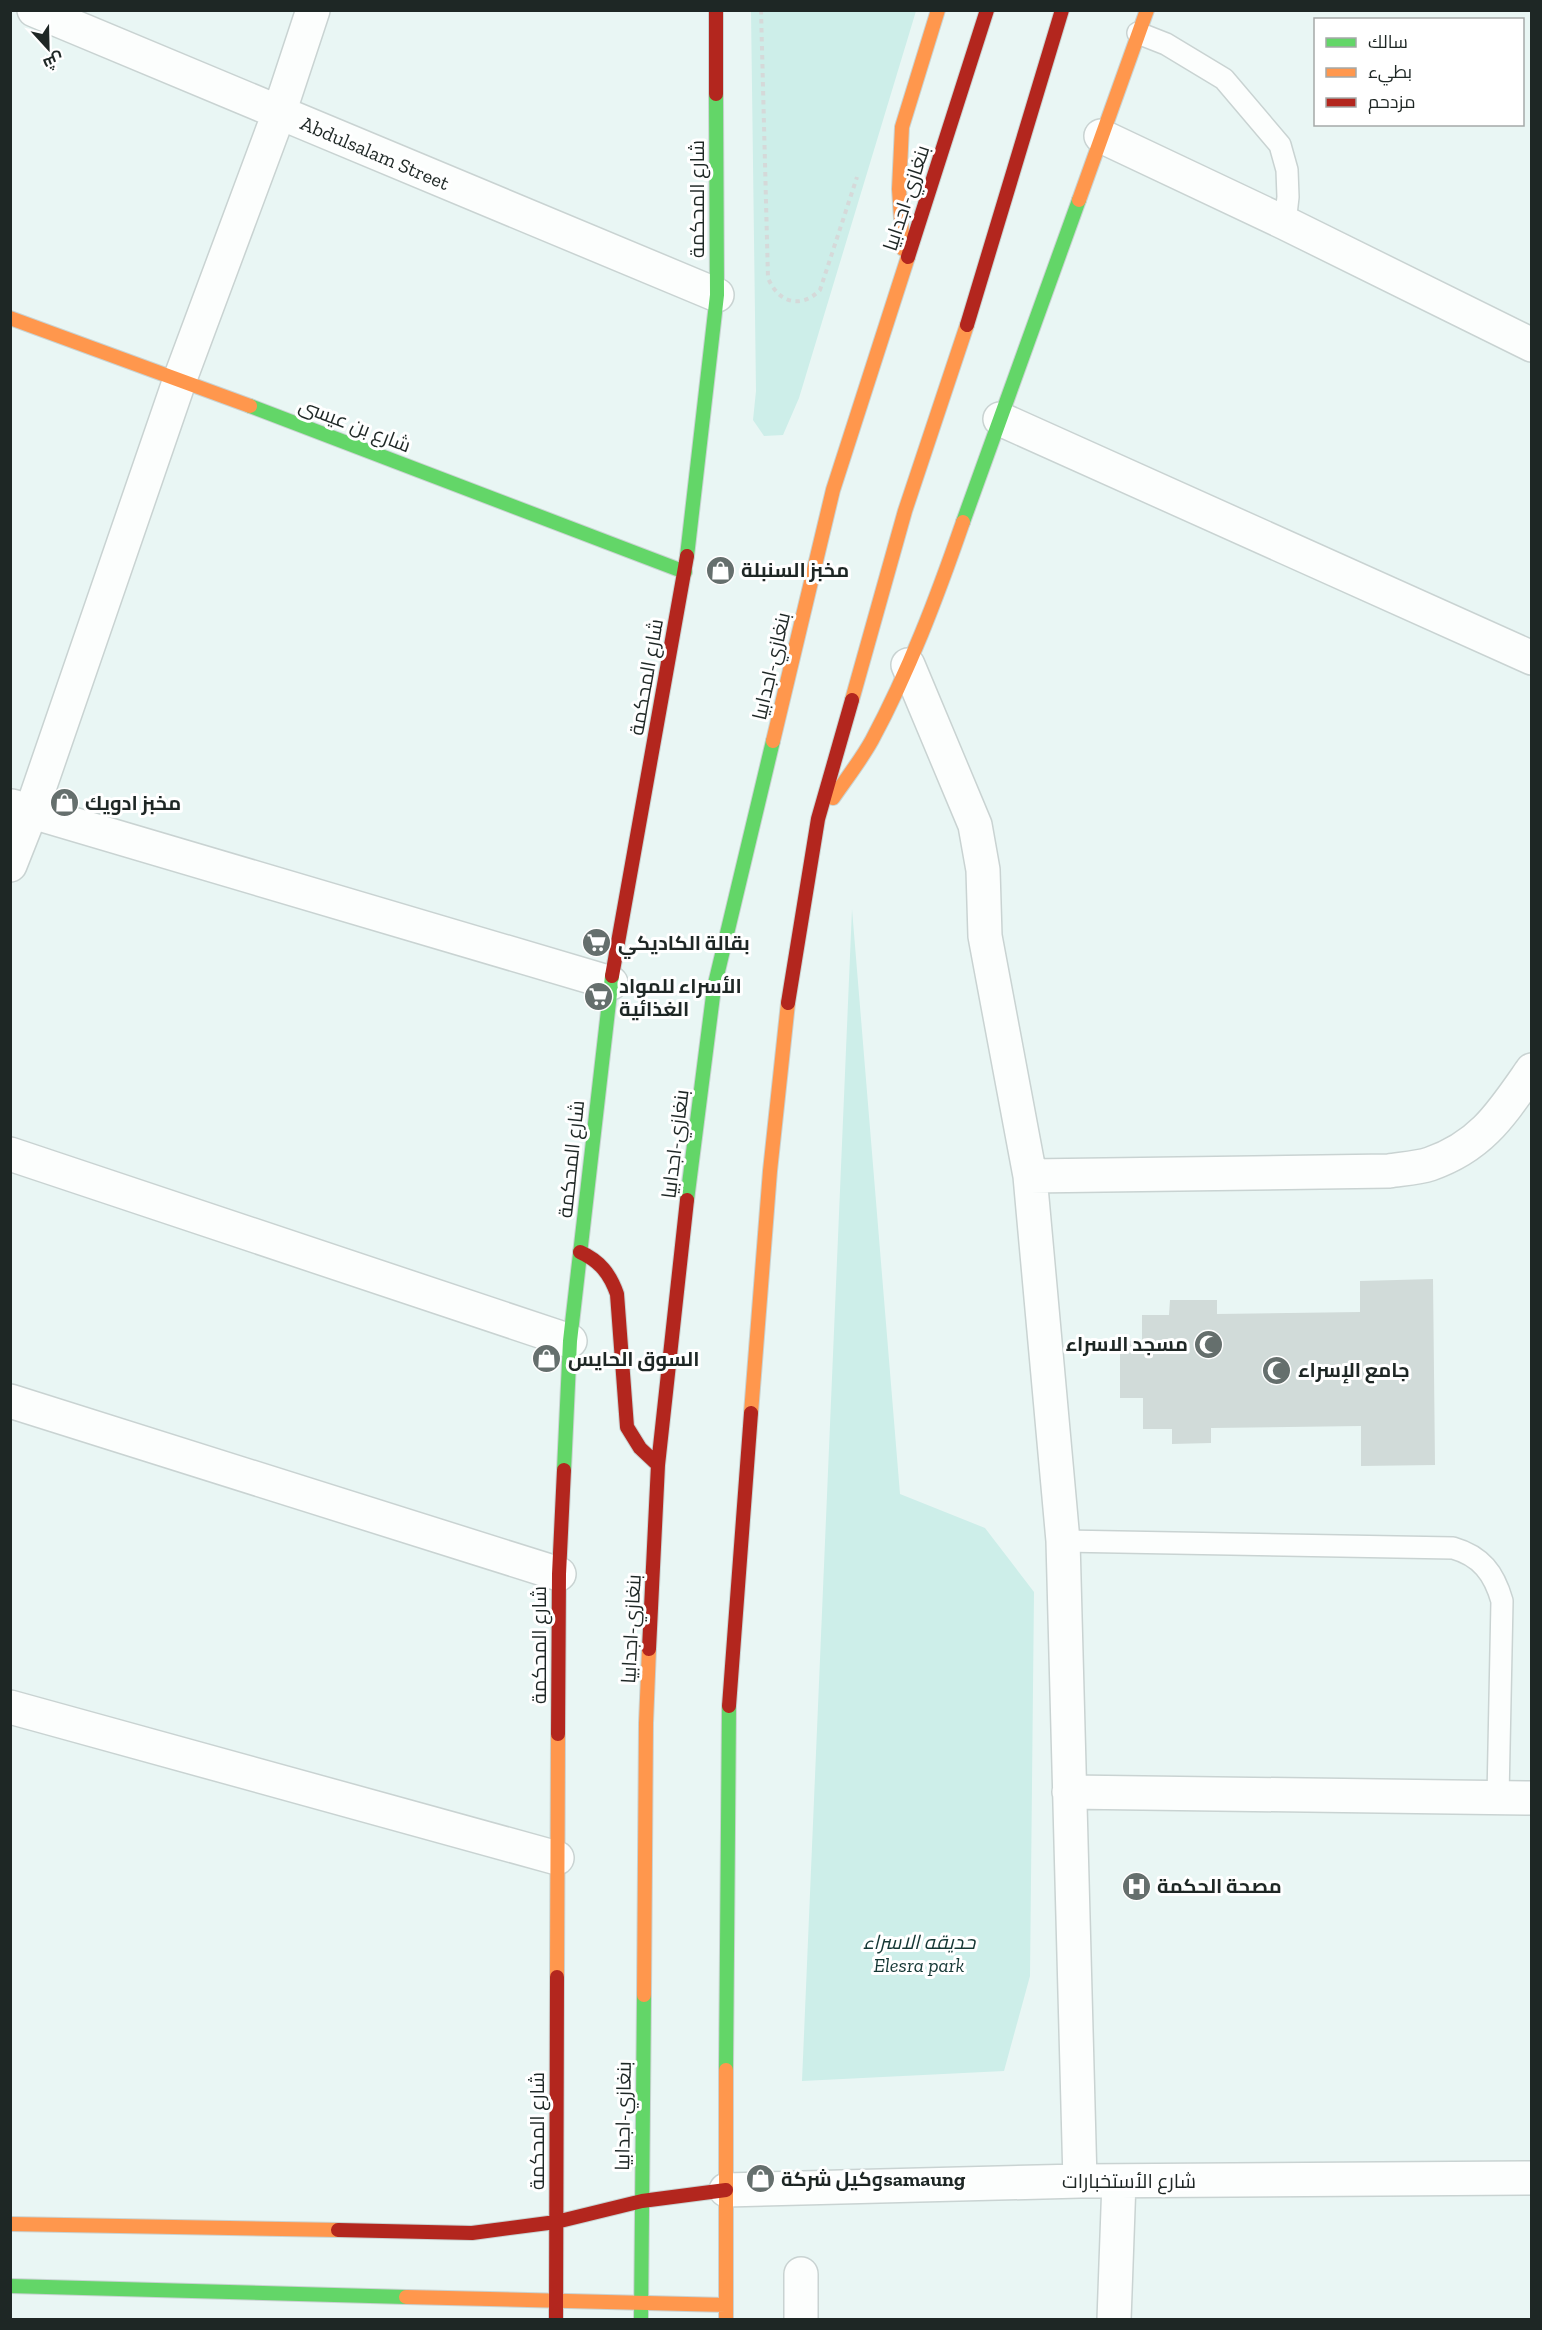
<svg xmlns="http://www.w3.org/2000/svg" width="1542" height="2330" font-family="'Zilla Slab',Cairo,serif">
<rect width="100%" height="100%" fill="#e9f6f4"/>
<!-- green -->
<path fill="#cdeee9" d="M751,11H916L799,398L783,435L764,436L753,420L756,391Z
M852,909L900,1494L985,1528L1034,1592L1030,1976L1004,2071L802,2081Z"/>
<!-- building -->
<path fill="#d1dbd9" d="M1433,1279L1435,1465L1361,1466V1426L1211,1428V1443L1172,1444V1429H1143V1398H1120V1341H1142V1315H1169L1170,1300H1217V1314L1360,1312V1281Z"/>
<g fill="none" stroke-linecap="round" stroke-linejoin="round">
<defs>
<path id="lane" d="M1138,33L1166,44L1224,79L1280,145L1287,170L1288,197L1285,223
M1063,1541L1453,1548C1481,1556 1494,1573 1502,1601L1498,1797"/>
<path id="street" d="M34,10L717,295
M1101,136L1285,223L1532,345
M1000,419L1532,658
M908,665L975,825L983,870L985,936L1030,1176L1063,1541L1080,2181
M12,806L611,983
M10,865L31,812L180,379L279,113L313,10
M10,1154L570,1341
M1030,1176L1389,1171C1402,1169 1418,1168 1430,1164C1482,1146 1502,1113 1532,1070
M10,1401L559,1574
M10,1707L557,1858
M1069,1792L1532,1798
M726,2190L1080,2181L1532,2178
M801,2274V2320
M1114,2320L1119,2181"/>
<path id="fast" d="M250,406L685,572
M963,522L1079,200
M687,556L717,295L716,94
M687,1200L714,988L773,741
M564,1470L570,1341L612,976
M726,2070L729,1706
M10,2286L406,2297
M641,2320L644,1995"/>
<path id="slow" d="M1079,200L1147,10
M903,249L899,189L902,127L938,10
M10,318L250,406
M852,700L905,511L967,325
M773,741L833,490L908,257
M833,798C846,779 861,760 872,740C909,671 937,597 963,522
M751,1413L770,1171L788,1003
M557,1977L558,1734
M644,1995L646,1723L649,1649
M10,2224L338,2230
M406,2297L726,2305
M726,2320V2070"/>
<path id="jam" d="M716,10V94
M908,257L987,10
M967,325L1062,10
M612,976L687,556
M788,1003L818,819L852,700
M580,1252C600,1261 610,1274 617,1294L627,1427L640,1448L658,1465
M649,1649L658,1465L687,1200
M729,1706L751,1413
M558,1734L559,1574L564,1470
M338,2230L472,2233L556,2222L642,2201L726,2190
M556,2320L557,1977"/>
</defs>
<!-- lane casing -->
<use href="#lane" stroke="#c9d3d2" stroke-width="24"/>
<!-- street casing -->
<use href="#street" stroke="#c9d3d2" stroke-width="36"/>
<!-- fast casing -->
<use href="#fast" stroke="#c9d3d2" stroke-width="16"/>
<!-- slow casing -->
<use href="#slow" stroke="#c9d3d2" stroke-width="16"/>
<!-- jam casing -->
<use href="#jam" stroke="#c9d3d2" stroke-width="16"/>
<!-- path -->
<path stroke="#d5d9d9" stroke-width="4" stroke-dasharray="4.5 4.5" stroke-linecap="butt" d="M761,10L768,278C778,302 800,310 820,290L857,177"/>
<!-- lane -->
<use href="#lane" stroke="#fcfefd" stroke-width="21"/>
<!-- street -->
<use href="#street" stroke="#fcfefd" stroke-width="33"/>
<!-- fast -->
<use href="#fast" stroke="#63d668" stroke-width="14"/>
<!-- slow -->
<use href="#slow" stroke="#ff974d" stroke-width="14"/>
<!-- jam -->
<use href="#jam" stroke="#b3261e" stroke-width="14"/>
</g>
<!-- icons -->
<defs>
<symbol id="shop-disc" viewBox="-11 -11 22 22"><circle r="9.5" fill="#656f6d" stroke="#fff"/><path d="M-5-2.5h2.3a2.7 3.5 0 0 1 5.4 0H5L5.5 6h-11ZM-1.5-2.5h3a1.5 2.3 0 0 0-3 0Z" fill="#fff"/></symbol>
<symbol id="supermarket-disc" viewBox="-11 -11 22 22"><circle r="9.5" fill="#656f6d" stroke="#fff"/><path d="M-6-5.5h2.5l.6 2H6L4.5 2H-2.5L-4.4-4H-6ZM-1.5 3.2a1.3 1.3 0 1 0 .1 0ZM3 3.2a1.3 1.3 0 1 0 .1 0Z" fill="#fff"/></symbol>
<symbol id="mosque-disc" viewBox="-11 -11 22 22"><circle r="9.5" fill="#656f6d" stroke="#fff"/><path d="M3.5-4.9A6 6 0 1 0 3.5 4.9A5 5 0 1 1 3.5-4.9Z" fill="#fff"/></symbol>
<symbol id="hospital-disc" viewBox="-11 -11 22 22"><circle r="9.5" fill="#656f6d" stroke="#fff"/><path d="M-5-5h3v3.5h4V-5h3V5h-3V1.5h-4V5h-3Z" fill="#fff"/></symbol>
</defs>
<g fill-rule="evenodd">
<use href="#shop-disc" x="704" y="554" width="33" height="33"/>
<use href="#shop-disc" x="48" y="786" width="33" height="33"/>
<use href="#supermarket-disc" x="580" y="926" width="33" height="33"/>
<use href="#supermarket-disc" x="582" y="980" width="33" height="33"/>
<use href="#mosque-disc" x="1192" y="1328" width="33" height="33"/>
<use href="#shop-disc" x="530" y="1342" width="33" height="33"/>
<use href="#mosque-disc" x="1260" y="1354" width="33" height="33"/>
<use href="#hospital-disc" x="1120" y="1870" width="33" height="33"/>
<use href="#shop-disc" x="744" y="2162" width="33" height="33"/>
</g>
<g text-anchor="middle" stroke-width="6" stroke-linejoin="round" paint-order="stroke">
<!-- street labels -->
<g font-size="20" fill="#1e2725" stroke="#fff">
<text transform="translate(375 153) rotate(23)" y="7">Abdulsalam Street</text>
<text transform="translate(906 198) rotate(-72)" y="7">بنغازي-اجدابيا</text>
<text transform="translate(697 199) rotate(-90)" y="7">شارع المحكمة</text>
<text transform="translate(355 425) rotate(21)" y="7">شارع بن عيسى</text>
<text transform="translate(771 666) rotate(-77)" y="7">بنغازي-اجدابيا</text>
<text transform="translate(646 677) rotate(-80)" y="7">شارع المحكمة</text>
<text transform="translate(675 1144) rotate(-83)" y="7">بنغازي-اجدابيا</text>
<text transform="translate(571 1159) rotate(-84)" y="7">شارع المحكمة</text>
<text transform="translate(631 1629) rotate(-87)" y="7">بنغازي-اجدابيا</text>
<text transform="translate(539 1645) rotate(-90)" y="7">شارع المحكمة</text>
<text transform="translate(623 2116) rotate(-89)" y="7">بنغازي-اجدابيا</text>
<text transform="translate(537 2131) rotate(-90)" y="7">شارع المحكمة</text>
<text x="1129" y="2188">شارع الأستخبارات</text>
</g>
<!-- poi labels -->
<g font-size="20" font-weight="bold" fill="#1e2725" stroke="#fff" text-anchor="start">
<text x="741" y="577">مخبز السنبلة</text>
<text x="85" y="810">مخبز ادويك</text>
<text x="618" y="950">بقالة الكاديكي</text>
<text x="619" y="993">الأسراء للمواد<tspan x="619" dy="23">الغذائية</tspan></text>
<text x="1188" y="1351" text-anchor="end">مسجد الاسراء</text>
<text x="568" y="1366">السوق الحايس</text>
<text x="1298" y="1377">جامع الإسراء</text>
<text x="1157" y="1893">مصحة الحكمة</text>
<text x="781" y="2186">وكيل شركةsamaung</text>
</g>
<!-- park labels -->
<g font-size="20" font-style="italic" fill="#143734" stroke="#fff">
<text x="919" y="1949">حديقه الاسراء<tspan x="919" dy="23">Elesra park</tspan></text>
</g>
</g>
<!-- border -->
<rect width="1542" height="2330" fill="none" stroke="#1e2725" stroke-width="24"/>
<!-- legend -->
<rect x="1314" y="18" width="210" height="108" fill="#ffffff" stroke="#a5a9a8" stroke-width="1.5"/>
<rect x="1326" y="38" width="30" height="9" fill="#63d668" stroke="#a5a9a8" stroke-width="1.5"/>
<text x="1368" y="48" font-size="18" fill="#1e2725">سالك</text>
<rect x="1326" y="68" width="30" height="9" fill="#ff974d" stroke="#a5a9a8" stroke-width="1.5"/>
<text x="1368" y="78" font-size="18" fill="#1e2725">بطيء</text>
<rect x="1326" y="98" width="30" height="9" fill="#b3261e" stroke="#a5a9a8" stroke-width="1.5"/>
<text x="1368" y="108" font-size="18" fill="#1e2725">مزدحم</text>
<!-- north arrow -->
<g transform="translate(48 48) rotate(158)" stroke="#ffffff" stroke-width="4.5" paint-order="stroke">
<path d="M0-4.5L10 22L0 15L-10 22Z" fill="#1e2725"/>
<text y="-9" font-size="16" font-weight="bold" text-anchor="middle" fill="#1e2725">ش</text>
</g>
</svg>
